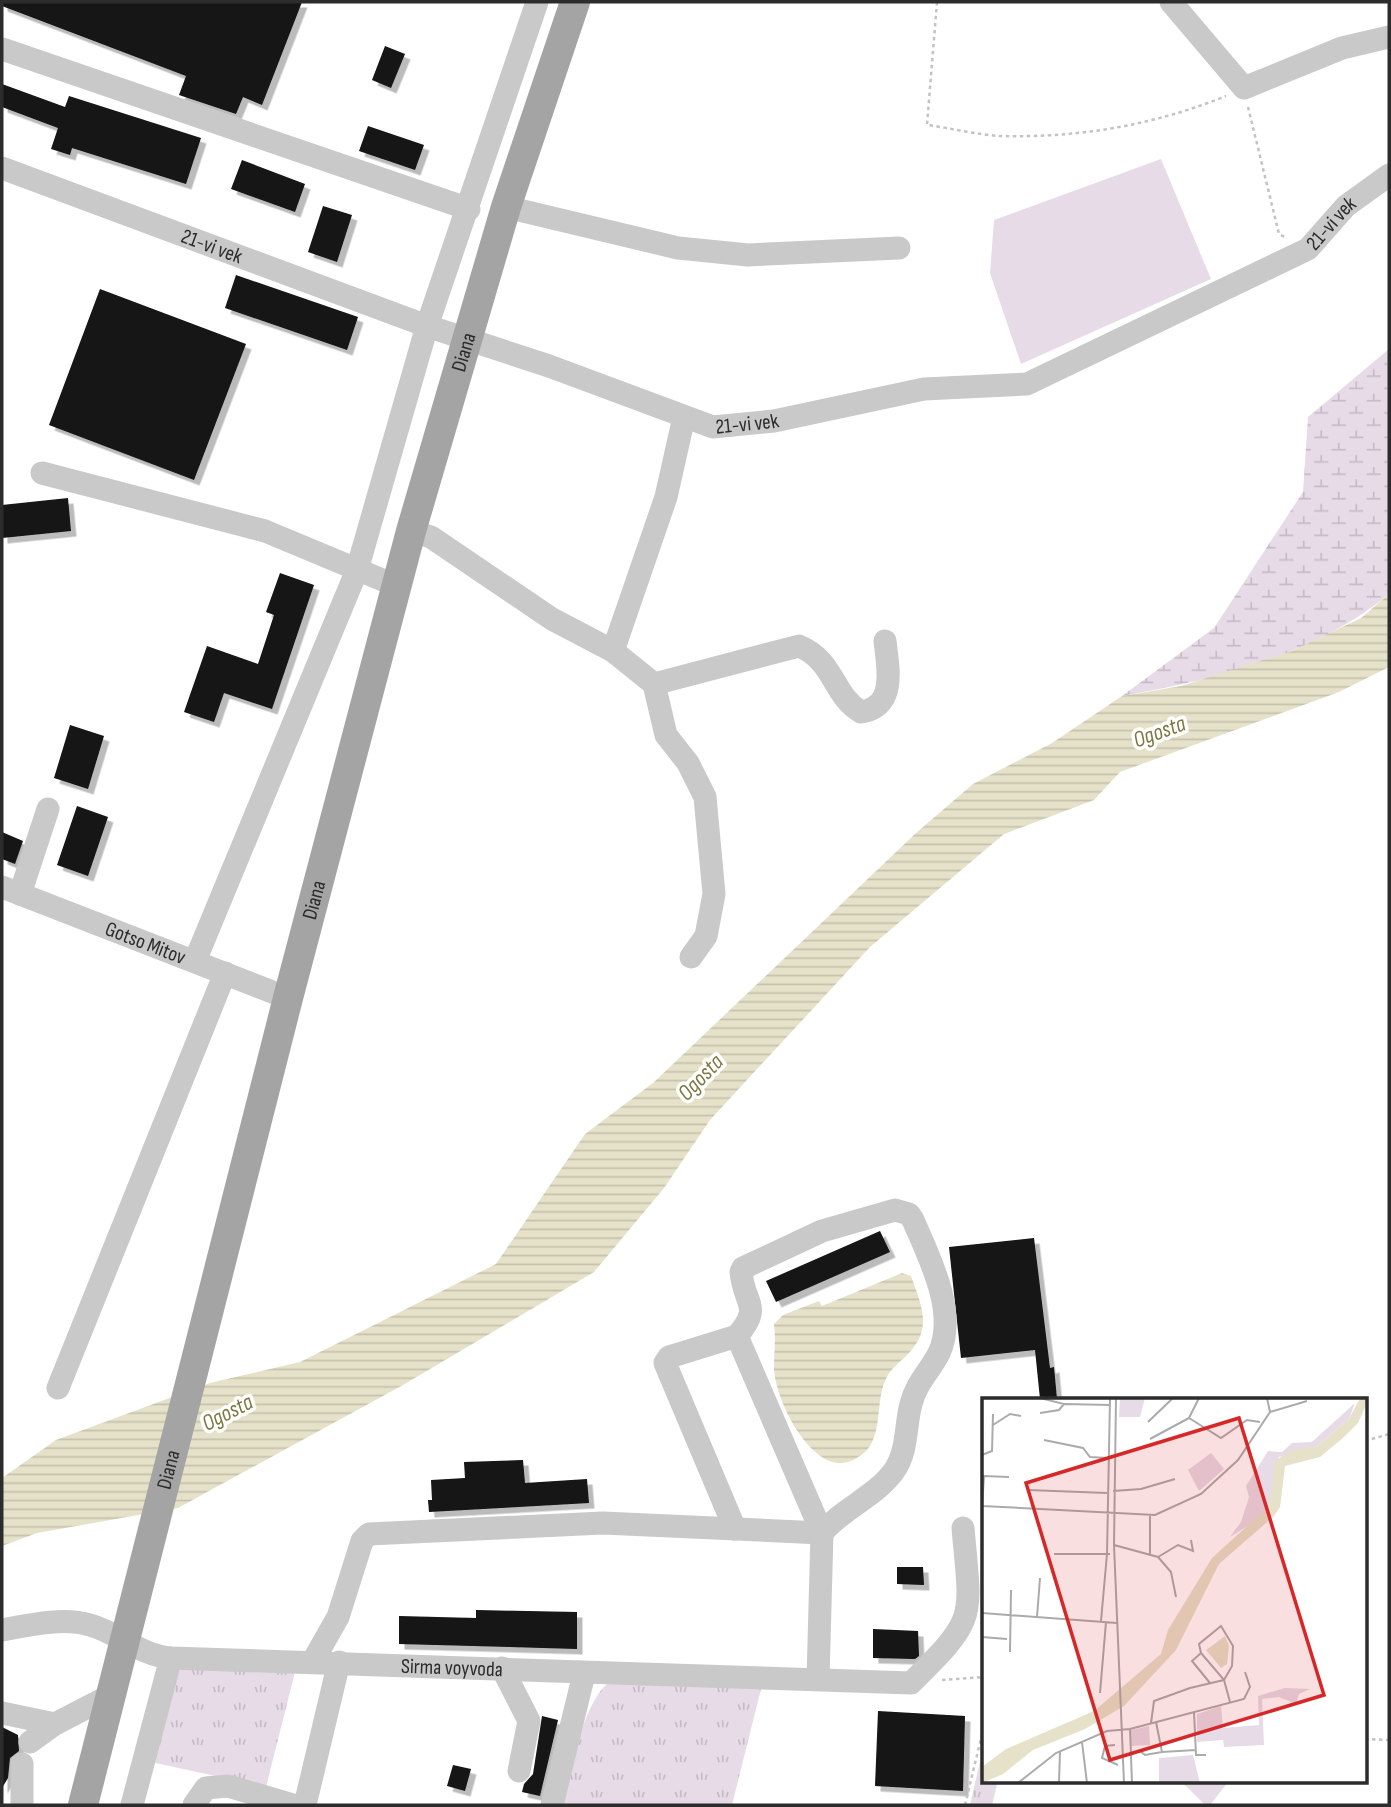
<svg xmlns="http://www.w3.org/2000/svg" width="1391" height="1807" font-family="'Sofia Sans Condensed',sans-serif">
<defs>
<pattern id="grass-tufts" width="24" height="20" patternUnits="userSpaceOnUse" patternTransform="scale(1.75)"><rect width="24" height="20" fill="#e7dbe8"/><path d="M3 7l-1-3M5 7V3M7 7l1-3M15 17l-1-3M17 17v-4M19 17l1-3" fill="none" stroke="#c6bcc7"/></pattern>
<pattern id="wetland-marsh" width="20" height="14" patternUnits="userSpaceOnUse" patternTransform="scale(1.75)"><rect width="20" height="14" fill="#e7dbe8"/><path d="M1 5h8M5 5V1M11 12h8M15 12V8" fill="none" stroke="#c6bcc7"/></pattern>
<pattern id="water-rules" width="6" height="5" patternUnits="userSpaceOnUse" patternTransform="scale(1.75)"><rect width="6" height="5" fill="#e6e2c9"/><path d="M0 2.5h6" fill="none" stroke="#c5c2ad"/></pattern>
<filter id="shadow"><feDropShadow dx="5.5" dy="5.5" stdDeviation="0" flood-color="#0004"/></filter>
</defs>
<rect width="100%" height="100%" fill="#fff"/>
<!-- grass -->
<path fill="url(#grass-tufts)" d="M181,1666L295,1672L266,1787L151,1762Z
M612,1680L762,1685L732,1805H562C572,1771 582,1700 612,1680Z
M983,1749V1781H998L992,1805H970Z
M1181,1781H1229L1210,1805H1205Z"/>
<!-- wetland -->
<path fill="url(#wetland-marsh)" d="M1389,349V594C1316,655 1214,680 1122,696L1214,628L1303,492L1308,417Z"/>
<!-- garden -->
<path fill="#e7dbe8" d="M1161,159L1211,279L1021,364L990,273L994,220Z"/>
<!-- water -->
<path fill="url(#water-rules)" d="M1389,594V667L1339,692L1120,772L1094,800L1004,834L870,947L710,1120L664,1188L594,1272L403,1385L178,1508L37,1533L2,1546V1478L56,1440L210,1383L300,1362L496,1264L585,1134L653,1083L916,833L973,784L1052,743L1122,696L1181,686L1292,651L1361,618Z
M902,1273L911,1276C922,1307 933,1329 907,1355C900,1362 890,1369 886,1379C876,1399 882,1426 870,1446C863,1456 850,1464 838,1463C805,1460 774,1396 774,1367C774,1352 776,1339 774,1324L783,1315L819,1301L822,1306Z"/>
<!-- building -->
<path fill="#131313" filter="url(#shadow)" d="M2,2H302L262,105L243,97L236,114L179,95L186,76L2,6Z
M385,46L405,54L391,88L372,80Z
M2,84L65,107L69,96L201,138L186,184L72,148L70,155L51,149L58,128L2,107Z
M368,126L424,145L415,170L359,151Z
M242,160L305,184L295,212L231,189Z
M323,206L352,215L337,262L308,252Z
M236,275L358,317L347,350L225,308Z
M100,289L246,344L194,480L49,425Z
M68,498L71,531L2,538V505Z
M280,573L314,585L272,709L224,693L214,722L184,712L207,646L258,664L274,615L266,612Z
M70,725L104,736L88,789L54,778Z
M77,806L108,817L88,876L57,865Z
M2,832L23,841L15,864L2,859Z
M880,1231L890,1252L776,1302L766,1281Z
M1034,1238L1050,1368L1054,1367L1057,1399H1040L1035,1350L961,1358L949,1247Z
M523,1460L525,1483L587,1479L589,1503L429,1512L428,1500H432L431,1480L465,1478L464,1462Z
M897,1567H923L924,1585L897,1584Z
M476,1610L577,1612V1649L399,1644V1616L476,1618Z
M873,1629L918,1631L919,1656L915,1659L873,1658Z
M878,1711L965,1716L963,1791L875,1786Z
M542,1716L558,1720L540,1796L522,1792L524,1784L533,1774Z
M2,1727L18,1735L19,1751L10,1758L8,1778L2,1788Z
M453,1765L471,1769L465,1791L447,1786Z"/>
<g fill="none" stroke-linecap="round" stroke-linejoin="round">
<!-- path -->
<path stroke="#c3c3c3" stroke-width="2.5" stroke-dasharray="3.5 3.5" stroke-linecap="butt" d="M937,2L927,125C951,128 977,135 1001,136C1079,138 1154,125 1226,96
M1248,107L1279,234L1287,238
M1365,1441L1389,1434
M942,1680L983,1677
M1365,1739L1389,1740
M965,1805L983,1730"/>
<!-- minor -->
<g stroke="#c9c9c9" stroke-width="23">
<path d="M1171,2L1244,88L1342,48L1389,37"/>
<path d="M2,49L469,209"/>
<path id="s1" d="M2,168L427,326L549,366L713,427L774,421L924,389L1027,384L1308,249L1346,206L1389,175"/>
<path d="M506,207L678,248L748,255L899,248"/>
<path d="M42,473L265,531L397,586"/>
<path d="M411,531L431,537L552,619L613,651L654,684L666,735L688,763L705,797L714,894L706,936L691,957"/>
<path d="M613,651L666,497L684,417"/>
<path d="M654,684L799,646C835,661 832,695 861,712C897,706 888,668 885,641"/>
<path id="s2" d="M2,887L288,998"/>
<path d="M20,894L48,809"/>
<path d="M195,961L357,570L427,326L537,2"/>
<path d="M895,1210L909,1214L913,1220C929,1257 958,1313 939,1353C930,1371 916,1383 911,1404C905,1426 908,1451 894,1471C875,1497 843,1508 822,1533L737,1336C763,1306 744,1305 741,1272L743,1268L822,1231Z"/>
<path d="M58,1388L225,973"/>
<path d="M735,1529L665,1363L669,1357L737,1336"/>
<path id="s3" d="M2,1630C29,1625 63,1617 90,1625C119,1633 139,1655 171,1658L911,1683C978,1617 971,1620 963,1528"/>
<path d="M313,1661L338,1617L362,1541L369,1534L603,1523L822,1533L818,1679"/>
<path d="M502,1668L529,1721L519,1771"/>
<path d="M2,1713L55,1724"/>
<path d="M30,1742L55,1724L111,1695"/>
<path d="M22,1764V1805"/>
<path d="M132,1805L171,1658"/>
<path d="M194,1805L206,1788L228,1786L293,1805"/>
<path d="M305,1805L339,1662"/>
<path d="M552,1805L584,1674"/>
</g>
<!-- major -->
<path stroke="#a4a4a4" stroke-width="30" id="s4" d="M83,1805L288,998L411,531L506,207L575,2"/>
</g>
<g text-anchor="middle" stroke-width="7" stroke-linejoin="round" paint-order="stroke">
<!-- street labels -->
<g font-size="21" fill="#2c2c2c" stroke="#fff">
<text dy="7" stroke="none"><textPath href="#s1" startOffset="1421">21-vi vek</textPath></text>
<text dy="7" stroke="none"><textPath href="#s1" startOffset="224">21-vi vek</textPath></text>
<text dy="7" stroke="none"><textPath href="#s4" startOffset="1502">Diana</textPath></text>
<text dy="7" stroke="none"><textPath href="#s1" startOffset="791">21-vi vek</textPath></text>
<text dy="7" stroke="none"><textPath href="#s4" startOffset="934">Diana</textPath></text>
<text dy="7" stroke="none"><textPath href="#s2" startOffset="154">Gotso Mitov</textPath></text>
<text dy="7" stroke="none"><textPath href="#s4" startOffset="346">Diana</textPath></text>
<text dy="7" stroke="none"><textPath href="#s3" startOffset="458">Sirma voyvoda</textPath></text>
</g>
<!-- water labels -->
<g font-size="23" font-style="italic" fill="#7d7742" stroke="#fff">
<text transform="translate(1159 731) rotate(-20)" y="8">Ogosta</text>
<text transform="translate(700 1077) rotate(-46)" y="8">Ogosta</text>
<text transform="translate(227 1412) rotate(-27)" y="8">Ogosta</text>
</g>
</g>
<!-- overview -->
<g transform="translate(982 1398)">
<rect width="385" height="385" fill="#fff"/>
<path d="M303,290L328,291L317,296L314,306L297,299L280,301L282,347L242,349L241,342L215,344V316L239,308L241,330L277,327L276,298ZM167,328L168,347L149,348V332ZM211,357L218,385H177V360Z" fill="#e7dbe8"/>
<path d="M373,5L367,21L335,48L297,59L287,108L272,124L248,139L259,124L267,99L264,88L286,53L300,54L310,45L330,44Z" fill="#e7dbe8"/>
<path d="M138,0H163L158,19H137ZM229,55L242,71L217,93L206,72Z" fill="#e7dbe8"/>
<path d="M378,0H385V5L376,25L362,39L338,59L303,68L298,109L292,118L237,166L194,252L142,308L103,331L51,352L21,376L0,385V369L24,351L112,313L179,256L186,232L230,160L287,108L293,63L309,52L335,48L367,21ZM243,238L247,248L245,266L239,270L224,252Z" fill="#e6e2c9"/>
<path fill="none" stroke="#ababab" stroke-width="2" d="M58,0L82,6L77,12L58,15M134,0L132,147L142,385M217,0L207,20L239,40L265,22L278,24M82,6L128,7M288,14L325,3M166,24L191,0M11,27L28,16L39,18M168,41L207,20M62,42L101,50L108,59L126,60M0,57L10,53L11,16M46,92L125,95M131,93L159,91L193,81M0,108L173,117L219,96L256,62L288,14L285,0M0,108L2,78L27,79M168,117V156M132,147L176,159L189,174L194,199M72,156H128M176,159L196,147L211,153L209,142M0,215L135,225M55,219L58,180M119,223L125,156L128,0M239,228L251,248L250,268L242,282L219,255L217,246ZM0,239L25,241M28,254L29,192M219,255L210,263L228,285M118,295L124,224M212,314L214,357H224M174,324L180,354L214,352M169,325L172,303L208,290L242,282L248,304M148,331L150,385M100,344L105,385M133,347L123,348L120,360L136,367M158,353L163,357L180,354M36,385L74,355L125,333L148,331L262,301L268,289L263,274M77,385L78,353"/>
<path fill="#d62828" fill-opacity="0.15" stroke="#d62828" stroke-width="3.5" d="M257,20L342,297L128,362L44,85Z"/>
<rect width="385" height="385" fill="none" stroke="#2c2c2c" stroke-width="3.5"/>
</g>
<!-- border -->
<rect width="1391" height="1807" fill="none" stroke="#2c2c2c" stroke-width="7"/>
</svg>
